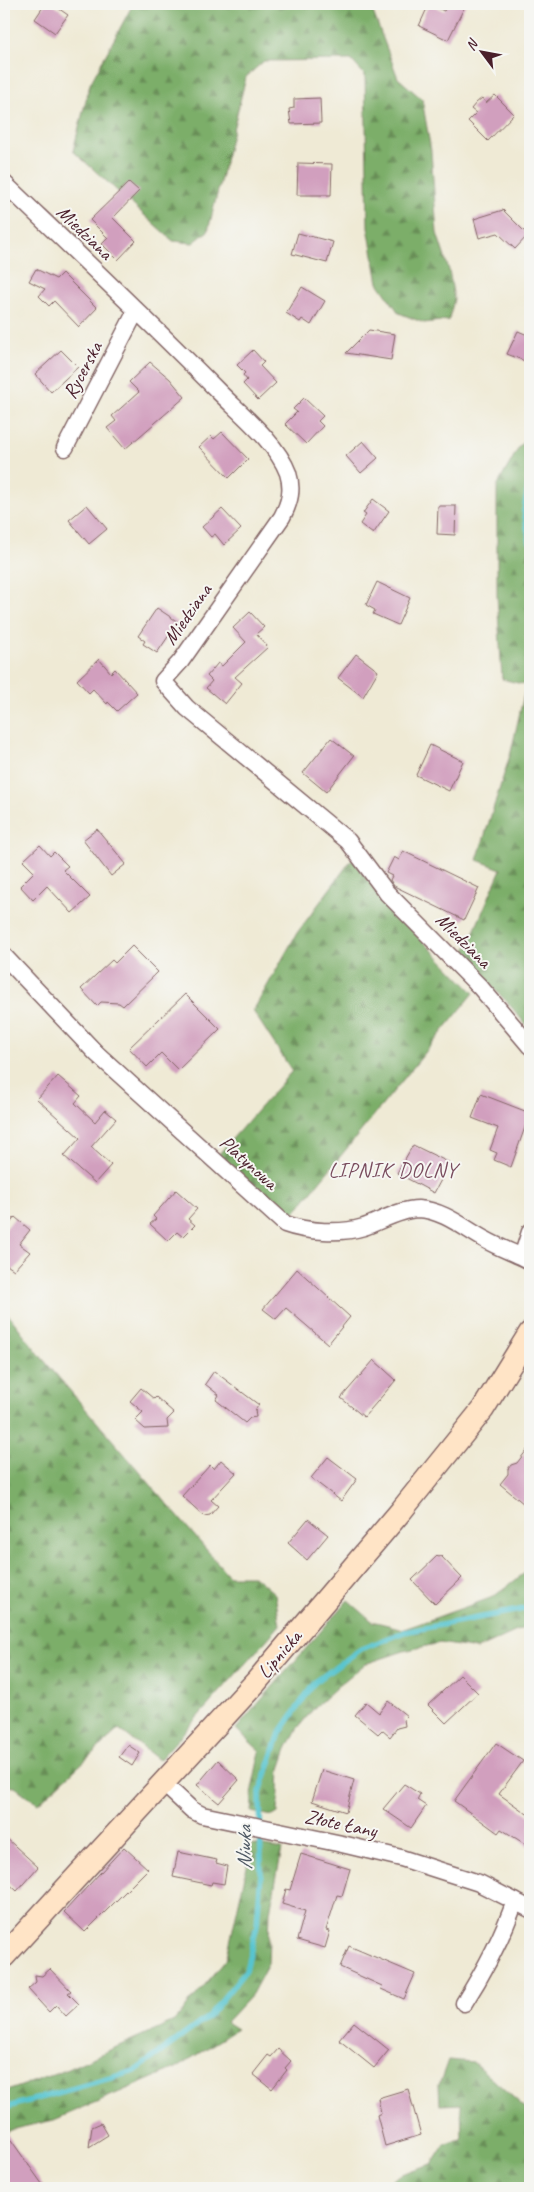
<svg xmlns="http://www.w3.org/2000/svg" width="534" height="2192" font-family="Caveat,sans-serif">
<defs>
<pattern id="forest-firs" width="22" height="20" patternUnits="userSpaceOnUse" patternTransform="scale(1.25)"><rect width="22" height="20" fill="#7cae69"/><path d="M5 1l3.5 6h-7zM16 11l3.5 6h-7z" fill="#688d57"/></pattern>
</defs>
<rect width="100%" height="100%" fill="#f6f6f2"/>
<filter id="ink" filterUnits="userSpaceOnUse"><feTurbulence type="fractalNoise" baseFrequency=".02" numOctaves="2"/><feDisplacementMap in="SourceGraphic" scale="10" xChannelSelector="R" yChannelSelector="G"/><feConvolveMatrix kernelMatrix="1 2 1 2 8 2 1 2 1" color-interpolation-filters="sRGB"/></filter>
<filter id="wash" filterUnits="userSpaceOnUse"><feTurbulence type="fractalNoise" baseFrequency=".0096" numOctaves="4" result="noise"/><feDisplacementMap in="SourceGraphic" scale="20" xChannelSelector="R" yChannelSelector="G"/><feGaussianBlur stdDeviation="1.12" result="paint"/><feColorMatrix in="noise" values="0 0 0 0 0 0 0 0 0 0 0 0 0 0 0 0 0 1.4 0 .05"/><feComposite in="paint" operator="in"/></filter>
<g filter="url(#wash)">
<rect width="100%" height="100%" fill="#efead5"/>
<!-- forest -->
<path fill="url(#forest-firs)" stroke="#63664a" d="M133,4H370L398,78L422,99L431,151L437,233L449,270L454,299L449,320L424,323L399,313L378,283L368,227L365,75L351,60L264,61L246,77L208,231L193,243L173,241L73,151L90,84Z
M530,433V1030L509,1004L463,957L501,869L477,860L511,752L526,685L502,679L497,595V486L519,447Z
M352,859L382,899L474,993L290,1218L218,1155L292,1071L253,1011L297,933Z
M4,1309L42,1358L229,1576H254L275,1594L280,1625L159,1760L119,1729L38,1804L15,1787L4,1786Z
M530,1569V1625L477,1649L440,1643L404,1651L365,1664L338,1686L315,1707L297,1729L287,1749L280,1769L278,1813L273,1816L251,1812L253,1784L260,1751L236,1729L348,1600L372,1621L404,1629L493,1597Z
M252,1844L282,1849L270,1912L268,1964L252,1994L226,2022L237,2029L176,2068L54,2120L14,2129L4,2133V2092L61,2072L174,2021L226,1960Z
M448,2060L473,2062L530,2112V2188H383C396,2174 414,2169 432,2164L445,2144L462,2140L461,2104L440,2105L439,2085Z"/>
<g fill="none" stroke-linecap="round" stroke-linejoin="round">
<!-- stream -->
<path stroke="#57c4cf" stroke-width="5.5" d="M530,477L524,511L530,542
M4,2108L135,2071L208,2017L246,1970L257,1925L261,1873L260,1792L280,1733L315,1682L361,1649L404,1632L530,1608"/>
</g>
<g id="blocks">
<!-- building -->
<path fill="#d19fbe" d="M45,4H52L68,15L55,33L35,19Z
M429,4L444,11L448,4H466L448,40L419,26Z
M495,95L514,114L488,141L468,121L476,113L471,109L476,103L482,98L486,103Z
M320,98L321,123L291,124L289,109L294,108V99Z
M298,163L332,164L331,195H297Z
M129,182L139,191L113,218L136,241L118,260L102,244L108,238L90,220Z
M503,210L528,235L515,249L498,233L479,238L474,219Z
M298,233L333,242L327,263L292,254Z
M36,269L56,279L62,273L97,308L79,327L54,301L49,306L39,296L45,289L29,281Z
M302,287L325,301L311,325L302,319L300,322L286,313Z
M369,330L395,334L391,360L346,353Z
M518,331L530,336V363L507,354Z
M61,350L78,367L51,392L35,374Z
M253,350L264,362L260,366L276,383L258,400L243,384L247,380L243,375L245,373L237,365Z
M150,362L170,379L185,397L125,449L107,428L116,421L112,416L139,392L129,382Z
M304,398L323,416L318,421L323,426L306,444L285,424L297,412L293,409Z
M222,432L248,459L229,478L199,447L211,436L214,439Z
M363,441L378,458L361,473L346,456Z
M373,499L389,511L373,534L360,524L366,515L363,513Z
M87,505L107,529L89,544L69,520Z
M438,506H456L455,535L437,534Z
M222,509L241,529L224,545L215,534L211,537L202,527Z
M377,582L410,598L398,625L373,614L375,610L366,605Z
M157,608L178,622L157,653L143,644L145,641L138,636Z
M250,612L264,627L256,634L268,647L235,677L242,683L225,704L206,688L212,681L207,676L218,663L222,666L246,642L233,628Z
M356,654L378,671L363,697L338,678Z
M99,659L111,673L115,669L137,693L117,711L108,702L107,704L93,689L89,693L77,680Z
M331,738L354,756L326,792L303,773Z
M430,745L463,761L449,791L416,775Z
M97,829L126,864L111,876L83,840Z
M40,845L50,856L54,852L68,866L63,870L90,897L72,913L47,886L33,900L20,886L34,872L23,861Z
M403,851L479,888L464,920L394,886L390,880L392,876L386,873L394,857L399,860Z
M132,946L158,972L123,1006L119,1003L101,1002L97,1006L81,989L112,960L115,963Z
M185,994L220,1029L178,1070L161,1053L147,1067L129,1048Z
M58,1076L81,1096L75,1103L95,1122L105,1110L116,1119L91,1147L111,1165L95,1183L64,1156L80,1138L37,1099Z
M481,1094L530,1113L511,1167L494,1160L497,1153L490,1150L498,1128L472,1118Z
M413,1145L450,1163L434,1193L397,1173Z
M176,1190L197,1209L188,1219L195,1225L183,1237L177,1232L168,1241L150,1224L156,1219L153,1216Z
M15,1217L30,1230L19,1244L30,1252L14,1270L4,1263V1231Z
M297,1269L350,1317L328,1344L286,1308L276,1319L263,1309Z
M374,1360L396,1380L364,1417L341,1398Z
M214,1371L259,1405L255,1410L256,1417L250,1418L245,1423L216,1400L219,1395L205,1384Z
M141,1388L154,1399L156,1397L174,1413L167,1420L168,1428L145,1429L135,1420L143,1412L130,1401Z
M530,1446V1496L524,1504L500,1484L508,1474V1469L511,1465L517,1463Z
M328,1457L357,1479L341,1501L311,1478Z
M221,1460L236,1473L211,1500L218,1506L210,1515L204,1516L182,1496L210,1465L214,1469Z
M308,1519L328,1535L307,1560L288,1543Z
M437,1556L439,1557L441,1556L462,1578L435,1604L412,1580Z
M460,1675L478,1693L446,1723L428,1705Z
M388,1701L407,1716L404,1719L405,1726L397,1728L390,1737L382,1730L378,1734L355,1715L366,1702L379,1713Z
M496,1743L523,1761L499,1794L530,1816V1847L501,1829L498,1833L454,1801Z
M128,1745L140,1753L132,1766L119,1757Z
M218,1760L239,1780L219,1803L197,1785Z
M322,1770L354,1780L346,1812L312,1801Z
M404,1784L420,1794L417,1800L426,1806L411,1828L383,1809Z
M4,1836L38,1867L17,1891L4,1879Z
M124,1847L148,1869L85,1932L64,1912Z
M178,1852L217,1860L216,1863L227,1866L224,1884L212,1882L211,1885L173,1877Z
M301,1854L350,1869L342,1896L337,1895L326,1930L330,1931L325,1948L297,1940L305,1911L282,1904L286,1889L290,1890Z
M349,1946L415,1974L404,1999L381,1989L382,1986L340,1967Z
M50,1969L71,1991L68,1993L79,2004L66,2016L56,2005L49,2012L28,1989L36,1982L35,1975L42,1976Z
M354,2022L389,2050L374,2068L339,2040Z
M278,2049L291,2061L285,2068L287,2070L272,2089L253,2074L268,2055L271,2057Z
M408,2089L421,2135L385,2146L377,2115L381,2113L378,2098Z
M101,2123L108,2135L89,2147L92,2127Z
M4,2130L35,2174L45,2188H4Z"/>
</g>
</g>
<g filter="url(#ink)">
<use href="#blocks" fill-opacity="0" stroke="#846666" stroke-width="1"/>
<g fill="none" stroke-linecap="round" stroke-linejoin="round">
<defs>
<path id="street" d="M4,183C76,252 149,321 219,392C241,414 277,443 288,473C293,489 290,502 282,517L181,661L163,681L187,708L348,841L387,893L480,987L530,1046
M65,448L136,311
M4,956L96,1053L285,1224C307,1232 341,1234 364,1227C381,1221 401,1209 418,1209C443,1210 464,1228 484,1239C496,1246 509,1251 522,1257
M530,1232L522,1257L530,1261
M163,1783L192,1810L202,1815L342,1844L401,1858L479,1883L530,1909
M464,2003C485,1970 502,1938 515,1901"/>
<path id="secondary" d="M4,1956L256,1682L401,1511L483,1409L530,1333"/>
</defs>
<!-- street casing -->
<use href="#street" stroke="#846666" stroke-width="19"/>
<!-- secondary casing -->
<use href="#secondary" stroke="#846666" stroke-width="25"/>
<!-- street -->
<use href="#street" stroke="#fff" stroke-width="16"/>
<!-- secondary -->
<use href="#secondary" stroke="#ffe4c6" stroke-width="22"/>
</g>
</g>
<g text-anchor="middle" stroke-width="4" stroke-linejoin="round" paint-order="stroke">
<!-- street labels -->
<g font-size="20" fill="#4a1f2b" stroke="#f6f6f2">
<text transform="translate(85 232) rotate(44)" y="7">Miedziana</text>
<text transform="translate(82 370) rotate(-62)" y="7">Rycerska</text>
<text transform="translate(187 614) rotate(-55)" y="7">Miedziana</text>
<text transform="translate(464 940) rotate(45)" y="7">Miedziana</text>
<text transform="translate(249 1162) rotate(42)" y="7">Platynowa</text>
<text transform="translate(279 1654) rotate(-50)" y="7">Lipnicka</text>
<text transform="translate(341 1823) rotate(12)" y="7">Złote Łany</text>
</g>
<!-- neighbourhood labels -->
<g font-size="21" letter-spacing="1" fill="#794c5e" stroke="#f6f6f2">
<text x="393" y="1177">LIPNIK DOLNY</text>
</g>
<!-- water labels -->
<g font-size="21" font-style="italic" fill="#4f5964" stroke="#f6f6f2">
<text transform="translate(244 1848) rotate(-90)" y="7">Niwka</text>
</g>
</g>
<!-- margin -->
<rect width="534" height="2192" fill="none" stroke="#f6f6f2" stroke-width="20"/>
<!-- north arrow -->
<g transform="translate(482 52) rotate(302)" stroke="#f6f6f2" stroke-width="4" paint-order="stroke">
<path d="M0-4L9 19L0 12L-9 19Z" fill="#4a1f2b"/>
<text y="-8" font-size="14" font-weight="bold" text-anchor="middle" fill="#4a1f2b">N</text>
</g>
</svg>
